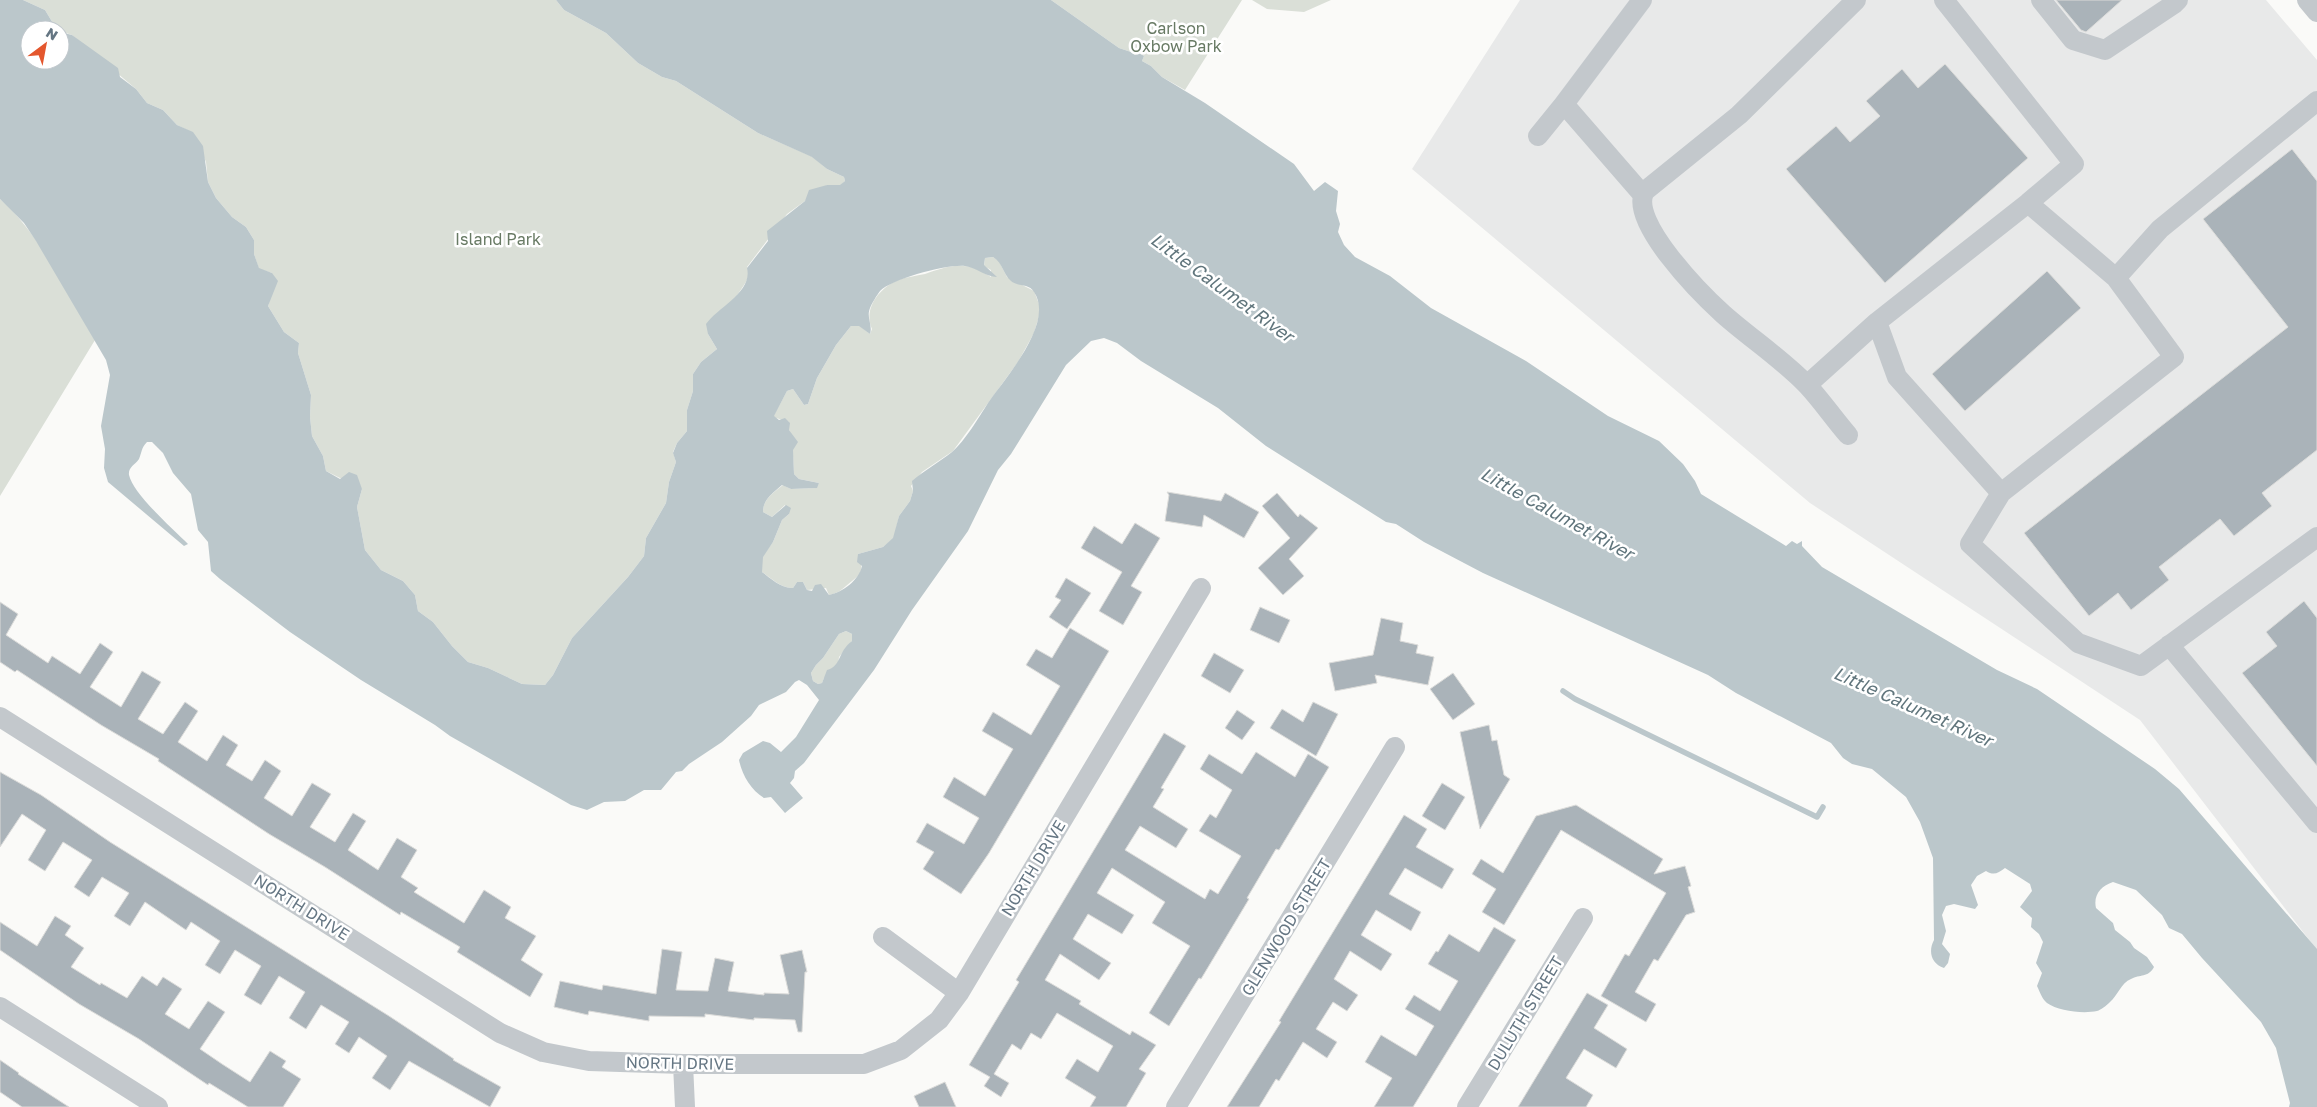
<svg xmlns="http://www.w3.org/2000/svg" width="2317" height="1107" font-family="'Golos Text',sans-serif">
<rect width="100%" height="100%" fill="#fafaf8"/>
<!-- built -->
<path fill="#e8e9e9" d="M1520,0H2266L2317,60V950L2140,720L1810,503L1412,169Z"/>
<!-- green -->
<path fill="#dadfd7" d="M23,0H556L564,10L606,33L638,63L662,77L676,81L758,133L813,157L827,169L844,177L845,181L841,185H827L787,214L747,267C748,269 749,273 749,275C747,285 716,322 708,334L717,349L701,362L693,374V391L687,410V431L677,443L673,452L676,462L669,482L666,503L646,538L644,556L628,577L572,638L553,675L545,685L522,684L488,668L468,662L452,646L433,622L418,611L415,595L403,581L381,570L365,550L357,507L362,489L326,471L323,456L312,436L310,417L311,395L298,353L299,343L284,332L268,306L271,296L272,273L259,269L254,254V240L246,227L232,217L216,198L208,182L206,162L193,133L177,125L163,110L147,103L136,89L72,35L57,30L45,10Z
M1051,0H1242L1185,90L1162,77L1151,66L1142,61L1144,56L1139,53L1135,56L1131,52L1119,48Z
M1252,0H1331L1304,12L1267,9Z
M0,199C41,235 67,293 95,340L0,496Z
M993,257L999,261L1007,277L1034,291L1039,304V316L1034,333L1018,362L953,451L922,472L911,486L913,491L910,501L899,516L894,538L883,547L858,554C865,573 861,574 846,586C840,591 838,593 829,595L826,588L807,590L803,582H797L793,588C782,589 771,578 762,572V557L773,542L782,520L789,514L785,505L772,517L763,512C763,499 773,493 783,485L791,489L816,488L819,483L799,479L794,474L792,437L789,430V422L773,417L787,391L793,389L804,405L808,404L817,378L836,345L851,326L859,325L870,334L872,329C863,309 879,288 898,280C906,277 916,276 925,274C937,270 950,265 963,266C974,266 983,272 991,277V270L984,266L985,258Z
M846,631L852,634V641L839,657L838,664L824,678L822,683L818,684L813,681L811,673L816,665L823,658L839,634Z"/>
<!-- water -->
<path fill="#bbc7cb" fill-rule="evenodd" d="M0,0H23L45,10L57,30H30V60H60V32L72,35L118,68L120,77L136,89L147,103L163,110L177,125L193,132L203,146L208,182L216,198L232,217L246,227L254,240V254L259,268L272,273L278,281L268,306L284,332L299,343L298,353L311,395L310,417L312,436L323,456L326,471L340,479L349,472L357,475L362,489L357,507L365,550L381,570L403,581L415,595L418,611L433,622L452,646L468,662L488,668L522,684L545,685L553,675L572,638L628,577L644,556L646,538L666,503L669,482L676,462L673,453L677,443L687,431V410L693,391V374L701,362L717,349L708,334L706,324C718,307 753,292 747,268L768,241L767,231L805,201L809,190L827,185H840L845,181L844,177L827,169L812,157L758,133L676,81L662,77L638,63L606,33L564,10L556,0H1051L1119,48L1131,52L1135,55L1139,53L1144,56L1142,61L1151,66L1162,77L1205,103L1294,164L1314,191L1325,182L1338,191L1336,211L1340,224L1338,232L1344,245L1355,257L1390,276L1431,308L1526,361L1608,416L1659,441L1683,464L1695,481L1701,494L1786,546L1792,541L1797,544L1802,541V546L1822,567L1997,670L2037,689L2155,769L2179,789L2317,949V1107H2289L2290,1103L2276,1048L2261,1022L2202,958L2182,934L2169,928L2162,915L2136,890L2113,882C2101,886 2093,895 2096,908L2113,923L2115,930L2130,942L2134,948L2147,957L2154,967C2148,978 2140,974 2131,979C2121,983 2118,995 2110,1002C2107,1005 2101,1010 2097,1011C2083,1014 2058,1011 2047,1003C2042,999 2040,992 2037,986L2042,973L2036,963L2043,942L2039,934L2031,927L2032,918L2020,907L2032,891L2030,884L2005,868C1998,873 1994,876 1986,871L1977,876L1971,885L1978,905L1975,909L1954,904L1946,906L1942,915L1946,931L1942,944L1950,954L1948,963L1944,968C1931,964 1928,951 1934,940L1933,858L1920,822L1906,797L1872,769L1852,764L1843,758L1831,743L1736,693L1708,675L1483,573L1424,542L1396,524L1386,522L1266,446L1218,408L1141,361L1117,343L1104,338L1091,341L1066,365L1011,454L998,470L968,531L912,610L874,670L804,763L795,771L794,778L790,783L803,798L785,813L771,797L764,798C751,790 742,775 739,760L743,753L763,741L770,743L781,752L796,737L819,700L807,685L799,680L795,682L786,692L759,705L751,716L722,742L689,764L682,771L676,772L661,790H644L625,801L604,802L587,810L571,805L450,736L435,725L361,680L290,632L220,579L211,571L208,542L198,530L191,494L173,473L163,453L152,442H147C141,448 142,452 139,459C135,465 128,467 129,475C133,494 174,530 188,544L184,546L108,482L104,468L105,449L101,426L110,375L106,360L36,241L24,223L0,199ZM993,257C1003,263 1003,274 1011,281C1018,287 1029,283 1034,292C1055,323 1005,378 988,403C979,417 965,441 952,452C939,462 925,470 912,481L913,491L910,501L899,516L893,538L883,547L858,554L857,562L862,566C859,580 843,592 829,595L821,584L815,585L812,591L807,590L803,582H797L793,588C782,589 770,578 762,572L763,557L773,542L782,520L789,514L791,508L786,505L772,517L763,512C763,499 773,493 782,485L791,489L817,488L819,483L799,479L794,474L793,450L798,442L789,430L790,423L785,418L779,420L774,416L787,391L793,389L804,405L808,404L817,378L836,345L851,326H859L870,334C873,325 866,318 870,308C872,303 877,295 880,291C892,279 947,264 965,266C977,268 986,277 997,277L984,265L985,258ZM846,631L852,634V641C838,651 841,667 827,670L822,683L818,684L813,681L811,673L816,665L823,658L839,634Z"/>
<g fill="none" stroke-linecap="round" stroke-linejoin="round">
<!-- stream -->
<path stroke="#bbc7cb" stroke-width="5.5" d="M1563,691L1575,699L1817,817L1823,807"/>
</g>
<!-- building -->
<path fill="#aab3b9" stroke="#dcdcda" d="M2056,0H2122L2086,32L2081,30Z
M1945,64L2028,158L1885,283L1786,169L1836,126L1850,142L1880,116L1866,101L1902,69L1918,88Z
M2292,149L2317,181V450L2262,493L2272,506L2234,536L2220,519L2159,567L2169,580L2131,610L2118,593L2089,616L2024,533L2288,327L2203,219Z
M2047,271L2081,308L1965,411L1932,374Z
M1167,492L1221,501L1225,493L1259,512L1244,538L1204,515L1202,527L1165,521L1169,495Z
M1277,493L1298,517L1300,514L1318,528L1289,559L1304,576L1283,595L1258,568L1290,538L1262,506Z
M1135,523L1160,538L1131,586L1142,592L1123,625L1099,611L1122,572L1081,548L1094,526L1122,544Z
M1066,578L1091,593L1067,629L1049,617L1061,600L1055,597Z
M2304,601L2317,618V766L2242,673L2277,646L2266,632Z
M0,602L18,614L6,635L48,663L52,656L80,674L100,643L113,652L90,687L121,707L142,671L161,682L138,719L163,734L185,702L198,711L178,742L207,761L223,735L238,745L226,765L252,781L265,760L281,771L264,798L292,816L312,783L331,794L310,827L335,842L353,813L366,821L348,850L378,870L397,838L417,850L401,877L418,888L414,892L464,923L484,890L511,907L505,918L536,936L521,960L543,974L530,997L457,952L460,947L401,912L400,915L325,867L269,834L158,761L159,759L101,725L17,670L15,672L0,662Z
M1260,607L1290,620L1279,643L1250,630Z
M1381,618L1403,623L1400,641L1418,645L1416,653L1434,657L1428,685L1375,675L1377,683L1335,691L1329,663L1373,655Z
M1070,628L1109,651L989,853L961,894L923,869L934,852L916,842L927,823L964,844L979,818L943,797L954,777L985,796L1013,749L982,731L993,712L1031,735L1060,686L1026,665L1036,649L1052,658Z
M1214,653L1244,670L1230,693L1201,676Z
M1453,673L1475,704L1453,720L1430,689Z
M1313,702L1338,714L1316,756L1270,728L1282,709L1303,722Z
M1237,710L1255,722L1242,740L1225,728Z
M1489,725L1492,741L1497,740L1504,775L1510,779L1480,829L1460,732Z
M1164,733L1186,746L1161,788L1164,789L1153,807L1188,829L1176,848L1140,826L1125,850L1205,899L1210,889L1218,894L1241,856L1199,831L1210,814L1216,818L1232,790L1200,769L1209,754L1242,774L1256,752L1295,777L1308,754L1329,767L1279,850L1276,849L1247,898L1249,899L1201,979L1199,978L1169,1026L1149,1013L1190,946L1152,923L1165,902L1112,868L1097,893L1134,915L1122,934L1088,914L1073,939L1111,963L1099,980L1060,954L1045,980L1081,1001L1079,1004L1130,1035L1132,1031L1156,1045L1139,1069L1146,1073L1126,1107H1090L1096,1097L1065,1078L1077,1059L1098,1072L1113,1046L1057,1013L1041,1039L1031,1033L1021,1050L1012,1044L994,1074L1009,1083L1001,1097L984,1086L990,1077L969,1065L1019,982L1016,980Z
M0,772L41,795L110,842L389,1016L454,1059L453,1060L501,1087L490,1107L409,1061L390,1090L372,1078L387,1056L359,1037L349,1053L335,1044L349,1022L321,1005L306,1029L289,1018L305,992L279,976L261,1005L244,995L261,966L235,950L220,974L205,965L220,941L191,922L186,930L145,902L130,926L114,916L129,893L102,877L89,897L74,887L92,860L63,842L45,871L28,860L46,830L22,814L0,847Z
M1442,783L1465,797L1445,830L1422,816Z
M1576,805L1663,859L1654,874L1685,866L1691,886L1688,887L1695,912L1686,915L1658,961L1654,959L1635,992L1656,1004L1646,1022L1601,996L1625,954L1629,956L1666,893L1561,830L1504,925L1482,912L1496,889L1472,874L1481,859L1503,873L1536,816Z
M1404,815L1427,829L1416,847L1454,869L1442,889L1405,868L1389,894L1421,912L1411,931L1376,910L1361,935L1392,954L1381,971L1350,951L1334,979L1358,995L1347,1011L1333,1002L1316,1029L1337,1042L1327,1058L1303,1042L1279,1081L1276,1079L1259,1107H1227L1281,1022L1279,1021Z
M55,916L71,926L65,935L84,948L71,967L100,985L101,983L127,998L142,976L157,986L163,977L182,989L165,1014L189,1029L208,1001L225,1012L200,1049L222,1064L250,1082L270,1051L286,1061L282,1067L301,1079L283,1107H248L209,1083L208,1085L139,1039L79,1004L0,950V922L37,946Z
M1494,927L1516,940L1413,1107H1374L1392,1078L1365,1062L1381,1035L1416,1056L1434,1026L1405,1009L1414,995L1440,1011L1458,981L1428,964L1436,951L1438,952L1449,934L1479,952Z
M662,949L682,952L676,990L708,991L715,958L734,962L728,991L764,995V993L789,994L780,955L802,950L807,972H805L802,1032H798L795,1020L754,1018V1020L705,1014V1017L649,1016V1021L589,1011L588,1015L554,1007L560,981L602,990L603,985L656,994Z
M1587,993L1608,1005L1594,1028L1627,1049L1616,1068L1584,1049L1566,1078L1593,1095L1586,1107H1518Z
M0,1060L19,1073L18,1074L69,1107H22L0,1092Z
M945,1082L956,1107H919L914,1096Z"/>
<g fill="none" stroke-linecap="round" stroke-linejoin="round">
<!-- minor -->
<path stroke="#c3c8cc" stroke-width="20" d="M1944,0L2074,164L2028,203L1877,322L1897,377L2001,493L2174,357L2116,278L2160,229L2317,101
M2041,0L2073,40L2105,50L2174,4L2178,0
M2307,0L2317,12
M1564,104L1642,0
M1538,136L1564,104L1643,195
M2028,203L2116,278
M1807,385L1877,322
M1848,435C1834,419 1822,401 1807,385C1782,359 1750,338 1723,314C1702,295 1627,220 1645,191L1739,115L1856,0
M2001,493L1970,544L2078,643L2141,666L2317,537
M2169,645L2317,823
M0,717L500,1033L543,1052L589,1061L683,1064H864L901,1050L939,1020L959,993L1201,588
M883,937L959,993
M0,1007L158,1107
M683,1064L685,1107
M1176,1107L1395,747
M1467,1107L1583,918"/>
</g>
<g text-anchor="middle" stroke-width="5" stroke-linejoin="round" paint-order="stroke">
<!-- park labels -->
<g font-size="16" fill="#687a64" stroke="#fff">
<text x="1176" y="34">Carlson<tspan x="1176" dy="18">Oxbow Park</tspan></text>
<text x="498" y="245">Island Park</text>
</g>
<!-- street labels -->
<g font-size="16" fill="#657683" stroke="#fff">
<text transform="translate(1033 868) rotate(-59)" y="6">NORTH DRIVE</text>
<text transform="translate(302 907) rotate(32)" y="6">NORTH DRIVE</text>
<text transform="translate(1286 927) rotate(-59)" y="6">GLENWOOD STREET</text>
<text transform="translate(1525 1013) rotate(-59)" y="6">DULUTH STREET</text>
<text transform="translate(680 1063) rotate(1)" y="6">NORTH DRIVE</text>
</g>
<!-- water labels -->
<g font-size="18" font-style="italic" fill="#60757c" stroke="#fff">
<text transform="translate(1222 288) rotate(36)" y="6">Little Calumet River</text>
<text transform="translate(1557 514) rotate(29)" y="6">Little Calumet River</text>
<text transform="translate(1913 707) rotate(24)" y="6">Little Calumet River</text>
</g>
</g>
<!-- north arrow -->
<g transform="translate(45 45) rotate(32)"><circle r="24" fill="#ffffff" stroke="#c1c8cd"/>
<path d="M0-4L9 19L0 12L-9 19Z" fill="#e4572e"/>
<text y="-8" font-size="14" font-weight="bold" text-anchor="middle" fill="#657683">N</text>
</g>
</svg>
